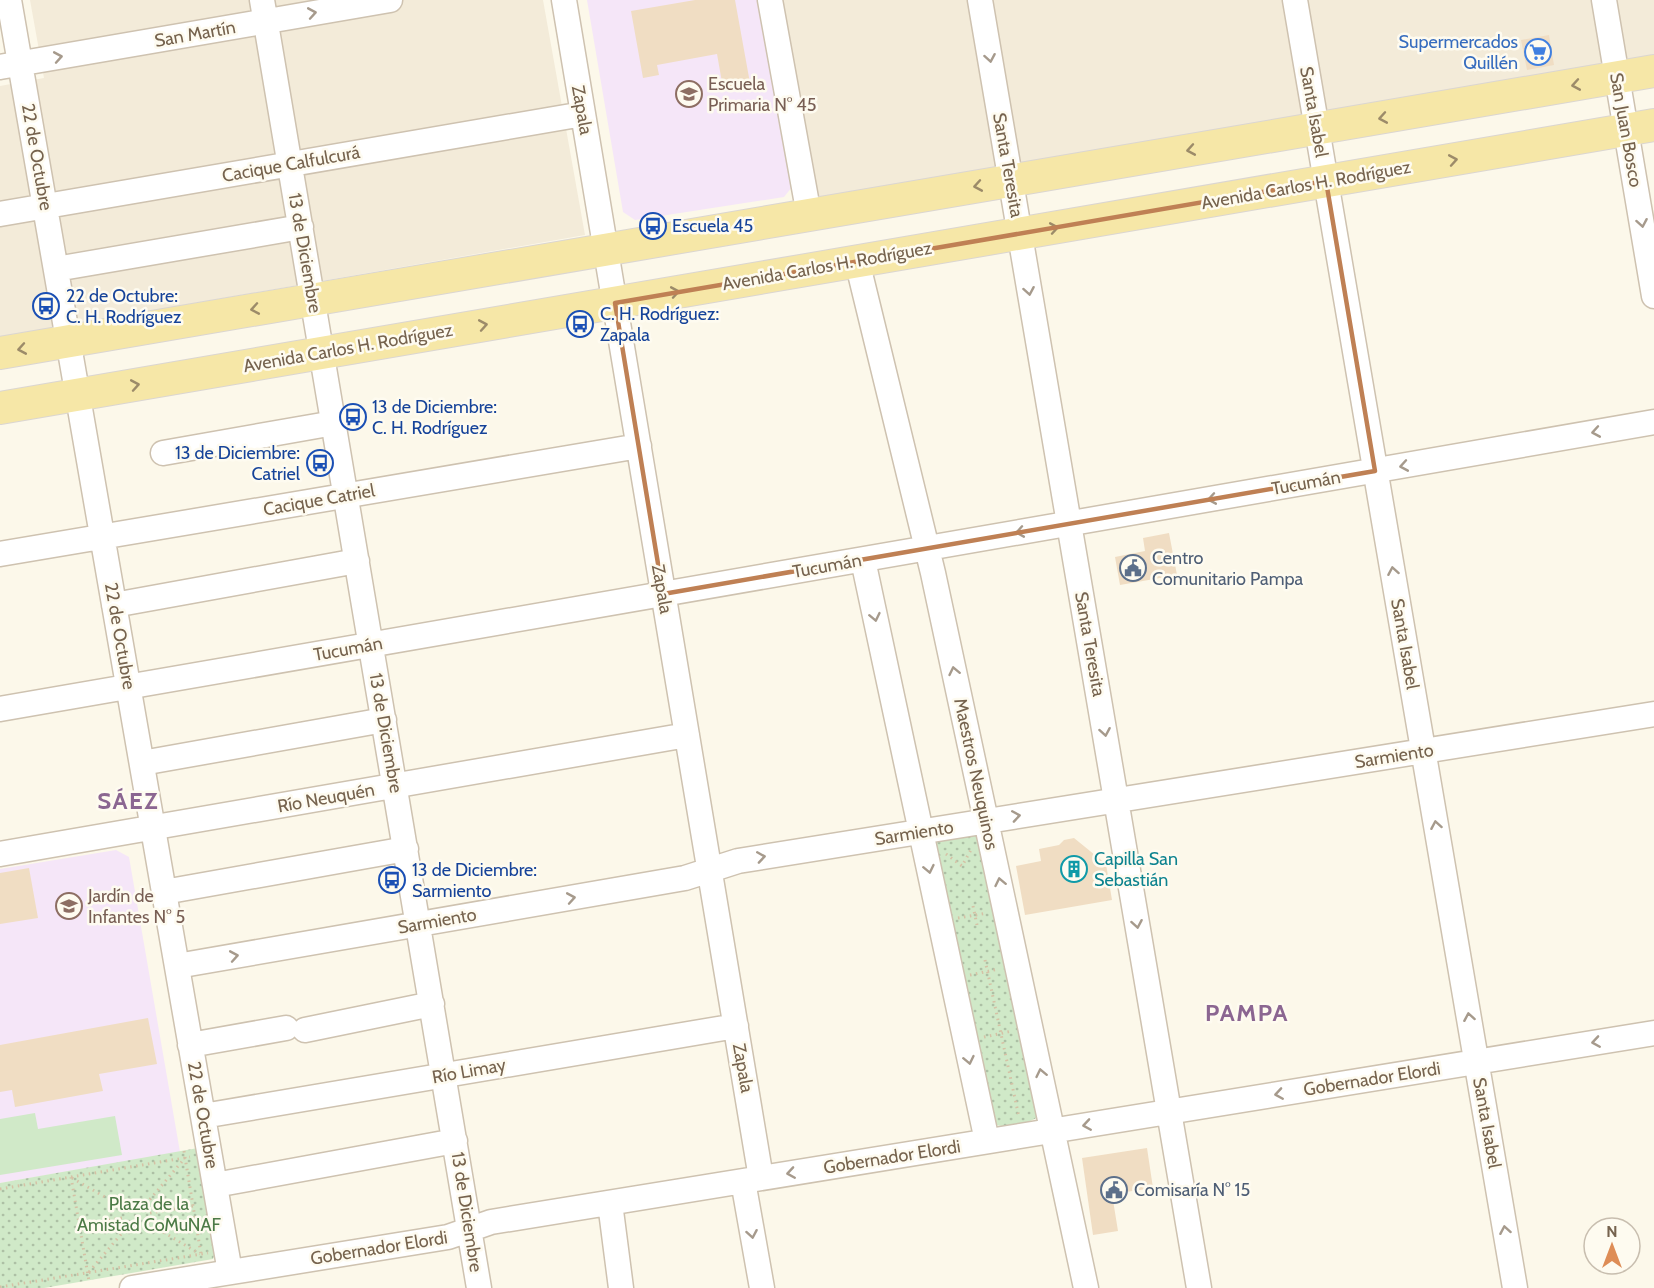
<svg xmlns="http://www.w3.org/2000/svg" width="1654" height="1288" font-family="Cabin,sans-serif">
<defs>
<pattern id="park-dots" width="8" height="8" patternUnits="userSpaceOnUse" patternTransform="scale(1.5)"><rect width="8" height="8" fill="#d0e9c8"/><path d="M2 2h.1M6 6h.1" fill="none" stroke="#adc0a5" stroke-width="1.8" stroke-linecap="round"/></pattern>
</defs>
<rect width="100%" height="100%" fill="#fcf8ea"/>
<!-- residential -->
<path fill="#f3ebd9" d="M30,0H543L585,235L0,337V86L44,78Z
M776,0H1654V59L813,200Z"/>
<!-- education -->
<path fill="#f5e6f8" d="M587,0H759L792,187L784,197L635,220L623,212Z
M116,850L129,857L180,1152L0,1183V869Z"/>
<!-- green -->
<path fill="#d0e9c8" d="M35,1113L38,1129L115,1116L122,1155L0,1175V1119Z"/>
<!-- park -->
<path fill="url(#park-dots)" d="M974,834L979,835L1039,1116C1029,1124 1005,1129 993,1124L934,841Z
M198,1148L215,1252L213,1259L44,1288H0V1183Z"/>
<!-- building -->
<path fill="#f0ddc3" d="M695,0H735L750,83L723,88L717,54L657,65L659,75L643,78L631,11Z
M1549,35L1554,65L1527,70L1521,40Z
M1169,533L1177,575L1120,585L1115,557L1145,551L1143,538Z
M1074,838L1106,864L1112,900L1025,915L1016,866L1041,861L1039,849L1059,845L1064,840Z
M29,868L38,918L0,924V873Z
M148,1018L157,1064L99,1074L103,1091L15,1107L12,1090L0,1092V1045Z
M1147,1148L1153,1188L1112,1194L1118,1231L1093,1235L1082,1158Z"/>
<g fill="none" stroke-linecap="round" stroke-linejoin="round">
<defs>
<path id="minor" d="M9,0L230,1272
M262,0L479,1288
M564,0L761,1178
M770,0L809,215
M980,0L1199,1288
M1295,0L1515,1288
M1604,0L1654,296
M0,67L390,0
M0,214L583,114
M857,261L933,573L1086,1288
M56,269L301,227
M163,453L334,423
M0,554L639,446
M863,560L987,1141
M114,605L357,561
M0,709L1654,422
M142,763L384,720
M0,854L687,735
M164,892L406,849
M177,966L685,878L738,861L1654,714
M305,1030L432,1004
M190,1045L286,1028
M203,1116L736,1026
M743,1181L762,1288
M215,1185L455,1141
M610,1203L621,1288
M132,1288L448,1237L491,1222L1654,1033"/>
<path id="major" d="M0,353L1654,71
M0,408L1654,125"/>
</defs>
<!-- minor casing -->
<use href="#minor" stroke="#cec2b0" stroke-width="27"/>
<!-- major casing -->
<use href="#major" stroke="#dbd6d1" stroke-width="34"/>
<!-- path -->
<path stroke="#d5c1a5" stroke-width="3" stroke-dasharray="1.5 4.5" stroke-linecap="butt" d="M946,854L962,866L972,848
M973,906L977,925
M958,918L987,913
M985,960L1019,1117
M970,975L999,969
M984,1037L1012,1031
M184,1151L201,1254
M71,1177L89,1281
M72,1178L124,1208
M0,1189L190,1157
M146,1204L185,1158
M150,1213L193,1206
M148,1223L200,1254
M79,1225L122,1218
M89,1272L128,1226
M0,1287L208,1253"/>
<!-- minor -->
<use href="#minor" stroke="#fff" stroke-width="24"/>
<!-- major -->
<use href="#major" stroke="#f6e7a7" stroke-width="32"/>
</g>
<!-- one-way arrows -->
<defs><path id="oneway-chevron" d="M-2-3.5L2.5 0L-2 3.5" fill="none" stroke-width="1.6" stroke-linecap="round" stroke-linejoin="round" transform="scale(1.5)"/></defs>
<g stroke="#a69a8c">
<use href="#oneway-chevron" transform="translate(312 13) rotate(-10)"/>
<use href="#oneway-chevron" transform="translate(58 57) rotate(-10)"/>
<use href="#oneway-chevron" transform="translate(990 58) rotate(80)"/>
<use href="#oneway-chevron" transform="translate(1642 223) rotate(80)"/>
<use href="#oneway-chevron" transform="translate(1029 291) rotate(80)"/>
<use href="#oneway-chevron" transform="translate(1596 432) rotate(170)"/>
<use href="#oneway-chevron" transform="translate(1404 466) rotate(170)"/>
<use href="#oneway-chevron" transform="translate(1212 499) rotate(170)"/>
<use href="#oneway-chevron" transform="translate(1020 532) rotate(170)"/>
<use href="#oneway-chevron" transform="translate(1393 571) rotate(-100)"/>
<use href="#oneway-chevron" transform="translate(875 617) rotate(78)"/>
<use href="#oneway-chevron" transform="translate(954 671) rotate(-102)"/>
<use href="#oneway-chevron" transform="translate(1105 732) rotate(80)"/>
<use href="#oneway-chevron" transform="translate(1016 816) rotate(-9)"/>
<use href="#oneway-chevron" transform="translate(1436 825) rotate(-100)"/>
<use href="#oneway-chevron" transform="translate(761 857) rotate(-9)"/>
<use href="#oneway-chevron" transform="translate(929 869) rotate(78)"/>
<use href="#oneway-chevron" transform="translate(1000 882) rotate(-102)"/>
<use href="#oneway-chevron" transform="translate(571 898) rotate(-10)"/>
<use href="#oneway-chevron" transform="translate(1137 924) rotate(80)"/>
<use href="#oneway-chevron" transform="translate(234 956) rotate(-10)"/>
<use href="#oneway-chevron" transform="translate(1469 1017) rotate(-100)"/>
<use href="#oneway-chevron" transform="translate(1596 1042) rotate(171)"/>
<use href="#oneway-chevron" transform="translate(969 1060) rotate(78)"/>
<use href="#oneway-chevron" transform="translate(1041 1073) rotate(-102)"/>
<use href="#oneway-chevron" transform="translate(1279 1094) rotate(171)"/>
<use href="#oneway-chevron" transform="translate(1087 1125) rotate(171)"/>
<use href="#oneway-chevron" transform="translate(791 1173) rotate(171)"/>
<use href="#oneway-chevron" transform="translate(1505 1230) rotate(-100)"/>
<use href="#oneway-chevron" transform="translate(752 1234) rotate(80)"/>
</g>
<g stroke="#9c8b69">
<use href="#oneway-chevron" transform="translate(1576 85) rotate(170)"/>
<use href="#oneway-chevron" transform="translate(1383 118) rotate(170)"/>
<use href="#oneway-chevron" transform="translate(1191 150) rotate(170)"/>
<use href="#oneway-chevron" transform="translate(1453 160) rotate(-10)"/>
<use href="#oneway-chevron" transform="translate(978 186) rotate(170)"/>
<use href="#oneway-chevron" transform="translate(1054 228) rotate(-10)"/>
<use href="#oneway-chevron" transform="translate(675 292) rotate(-10)"/>
<use href="#oneway-chevron" transform="translate(255 309) rotate(170)"/>
<use href="#oneway-chevron" transform="translate(483 325) rotate(-10)"/>
<use href="#oneway-chevron" transform="translate(22 349) rotate(170)"/>
<use href="#oneway-chevron" transform="translate(135 385) rotate(-10)"/>
</g>
<!-- marked area -->
<path fill="none" stroke="#bf8054" stroke-width="4.5" stroke-linejoin="round" d="M1326,181L1375,471L663,594L615,303Z"/>
<!-- icons -->
<defs>
<symbol id="supermarket-ring" viewBox="-11 -11 22 22"><circle r="9.5" fill="#fefbf0" stroke="#3f7fe0" stroke-width="1.5"/><path d="M-6-5.5h2.5l.6 2H6L4.5 2H-2.5L-4.4-4H-6ZM-1.5 3.2a1.3 1.3 0 1 0 .1 0ZM3 3.2a1.3 1.3 0 1 0 .1 0Z" fill="#3f7fe0"/></symbol>
<symbol id="school-ring" viewBox="-11 -11 22 22"><circle r="9.5" fill="#fefbf0" stroke="#8d6e63" stroke-width="1.5"/><path d="M0-5L7-2L0 1L-7-2ZM-4 1L0 2.5L4 1V4Q0 6-4 4Z" fill="#8d6e63"/></symbol>
<symbol id="bus-ring" viewBox="-11 -11 22 22"><circle r="9.5" fill="#fefbf0" stroke="#1a4fb4" stroke-width="1.5"/><path d="M-5-6H5V4H4V6H2V4H-2V6H-4V4H-5ZM-3.5-4V0h7V-4ZM-3.5 1.2v1.5H-2V1.2ZM2 1.2v1.5H3.5V1.2Z" fill="#1a4fb4"/></symbol>
<symbol id="civic-ring" viewBox="-11 -11 22 22"><circle r="9.5" fill="#fefbf0" stroke="#5c6f8a" stroke-width="1.5"/><path d="M-.6-6.5H3V-4.5H.6V-3L4-1V1h2V6H-6V1h2V-1L-.6-3ZM-1.2 2.5V6h2.4V2.5Z" fill="#5c6f8a"/></symbol>
<symbol id="building-ring" viewBox="-11 -11 22 22"><circle r="9.5" fill="#fefbf0" stroke="#0f9aa8" stroke-width="1.5"/><path d="M-4-6H4V6H1V3H-1V6H-4ZM-2.5-4.3h1.7v1.8h-1.7ZM.8-4.3h1.7v1.8H.8ZM-2.5-1h1.7V.8h-1.7ZM.8-1h1.7V.8H.8Z" fill="#0f9aa8"/></symbol>
</defs>
<g fill-rule="evenodd">
<use href="#supermarket-ring" x="1523" y="37" width="30" height="30"/>
<use href="#school-ring" x="674" y="79" width="30" height="30"/>
<use href="#bus-ring" x="638" y="211" width="30" height="30"/>
<use href="#bus-ring" x="31" y="291" width="30" height="30"/>
<use href="#bus-ring" x="565" y="309" width="30" height="30"/>
<use href="#bus-ring" x="338" y="402" width="30" height="30"/>
<use href="#bus-ring" x="305" y="448" width="30" height="30"/>
<use href="#civic-ring" x="1118" y="553" width="30" height="30"/>
<use href="#building-ring" x="1059" y="854" width="30" height="30"/>
<use href="#bus-ring" x="377" y="865" width="30" height="30"/>
<use href="#school-ring" x="54" y="891" width="30" height="30"/>
<use href="#civic-ring" x="1099" y="1175" width="30" height="30"/>
</g>
<g text-anchor="middle" stroke-width="5" stroke-linejoin="round" paint-order="stroke">
<!-- street labels -->
<g font-size="18" fill="#76634e" stroke="#fefbf0">
<text transform="translate(195 34) rotate(-10)" y="6">San Martín</text>
<text transform="translate(582 110) rotate(80)" y="6">Zapala</text>
<text transform="translate(1314 112) rotate(80)" y="6">Santa Isabel</text>
<text transform="translate(1626 130) rotate(80)" y="6">San Juan Bosco</text>
<text transform="translate(37 157) rotate(80)" y="6">22 de Octubre</text>
<text transform="translate(291 164) rotate(-10)" y="6">Cacique Calfulcurá</text>
<text transform="translate(1008 165) rotate(80)" y="6">Santa Teresita</text>
<text transform="translate(1306 185) rotate(-10)" y="6">Avenida Carlos H. Rodríguez</text>
<text transform="translate(305 253) rotate(80)" y="6">13 de Diciembre</text>
<text transform="translate(827 266) rotate(-10)" y="6">Avenida Carlos H. Rodríguez</text>
<text transform="translate(348 348) rotate(-10)" y="6">Avenida Carlos H. Rodríguez</text>
<text transform="translate(1306 483) rotate(-10)" y="6">Tucumán</text>
<text transform="translate(319 500) rotate(-10)" y="6">Cacique Catriel</text>
<text transform="translate(827 566) rotate(-10)" y="6">Tucumán</text>
<text transform="translate(662 589) rotate(80)" y="6">Zapala</text>
<text transform="translate(120 636) rotate(80)" y="6">22 de Octubre</text>
<text transform="translate(1090 644) rotate(80)" y="6">Santa Teresita</text>
<text transform="translate(1405 644) rotate(80)" y="6">Santa Isabel</text>
<text transform="translate(348 649) rotate(-10)" y="6">Tucumán</text>
<text transform="translate(386 733) rotate(80)" y="6">13 de Diciembre</text>
<text transform="translate(1394 756) rotate(-9)" y="6">Sarmiento</text>
<text transform="translate(976 774) rotate(78)" y="6">Maestros Neuquinos</text>
<text transform="translate(326 798) rotate(-10)" y="6">Río Neuquén</text>
<text transform="translate(914 833) rotate(-9)" y="6">Sarmiento</text>
<text transform="translate(437 921) rotate(-10)" y="6">Sarmiento</text>
<text transform="translate(743 1068) rotate(80)" y="6">Zapala</text>
<text transform="translate(469 1071) rotate(-10)" y="6">Río Limay</text>
<text transform="translate(1372 1079) rotate(-9)" y="6">Gobernador Elordi</text>
<text transform="translate(203 1115) rotate(80)" y="6">22 de Octubre</text>
<text transform="translate(1487 1123) rotate(80)" y="6">Santa Isabel</text>
<text transform="translate(892 1157) rotate(-9)" y="6">Gobernador Elordi</text>
<text transform="translate(467 1212) rotate(81)" y="6">13 de Diciembre</text>
<text transform="translate(379 1248) rotate(-9)" y="6">Gobernador Elordi</text>
</g>
<!-- shop labels -->
<g font-size="18" fill="#366cbe" stroke="#fefbf0" text-anchor="end">
<text x="1518" y="48">Supermercados<tspan x="1518" dy="21">Quillén</tspan></text>
</g>
<!-- education labels -->
<g font-size="18" fill="#785e54" stroke="#fefbf0" text-anchor="start">
<text x="708" y="90">Escuela<tspan x="708" dy="21">Primaria N° 45</tspan></text>
<text x="88" y="902">Jardín de<tspan x="88" dy="21">Infantes N° 5</tspan></text>
</g>
<!-- transit labels -->
<g font-size="18" fill="#164399" stroke="#fefbf0" text-anchor="start">
<text x="672" y="232">Escuela 45</text>
<text x="66" y="302">22 de Octubre:<tspan x="66" dy="21">C. H. Rodríguez</tspan></text>
<text x="600" y="320">C. H. Rodríguez:<tspan x="600" dy="21">Zapala</tspan></text>
<text x="372" y="413">13 de Diciembre:<tspan x="372" dy="21">C. H. Rodríguez</tspan></text>
<text x="300" y="459" text-anchor="end">13 de Diciembre:<tspan x="300" dy="21">Catriel</tspan></text>
<text x="412" y="876">13 de Diciembre:<tspan x="412" dy="21">Sarmiento</tspan></text>
</g>
<!-- service labels -->
<g font-size="18" fill="#4e5e75" stroke="#fefbf0" text-anchor="start">
<text x="1152" y="564">Centro<tspan x="1152" dy="21">Comunitario Pampa</tspan></text>
<text x="1134" y="1196">Comisaría N° 15</text>
</g>
<!-- culture labels -->
<g font-size="18" fill="#0d838f" stroke="#fefbf0" text-anchor="start">
<text x="1094" y="865">Capilla San<tspan x="1094" dy="21">Sebastián</tspan></text>
</g>
<!-- park labels -->
<g font-size="18" fill="#4c7a46" stroke="#fefbf0">
<text x="149" y="1210">Plaza de la<tspan x="149" dy="21">Amistad CoMuNAF</tspan></text>
</g>
<!-- district labels -->
<g font-size="24" font-weight="bold" letter-spacing="1.5" fill="#8b6691" stroke="#fefbf0">
<text x="128" y="809">SÁEZ</text>
<text x="1247" y="1021">PAMPA</text>
</g>
</g>
<!-- north arrow -->
<g transform="translate(1612 1246)"><circle r="28" fill="#fefbf0" stroke="#c8beaf" stroke-width="1.5"/>
<path d="M0-4.5L10 22L0 15L-10 22Z" fill="#de8d56"/>
<text y="-9" font-size="16" font-weight="bold" text-anchor="middle" fill="#76634e">N</text>
</g>
</svg>
